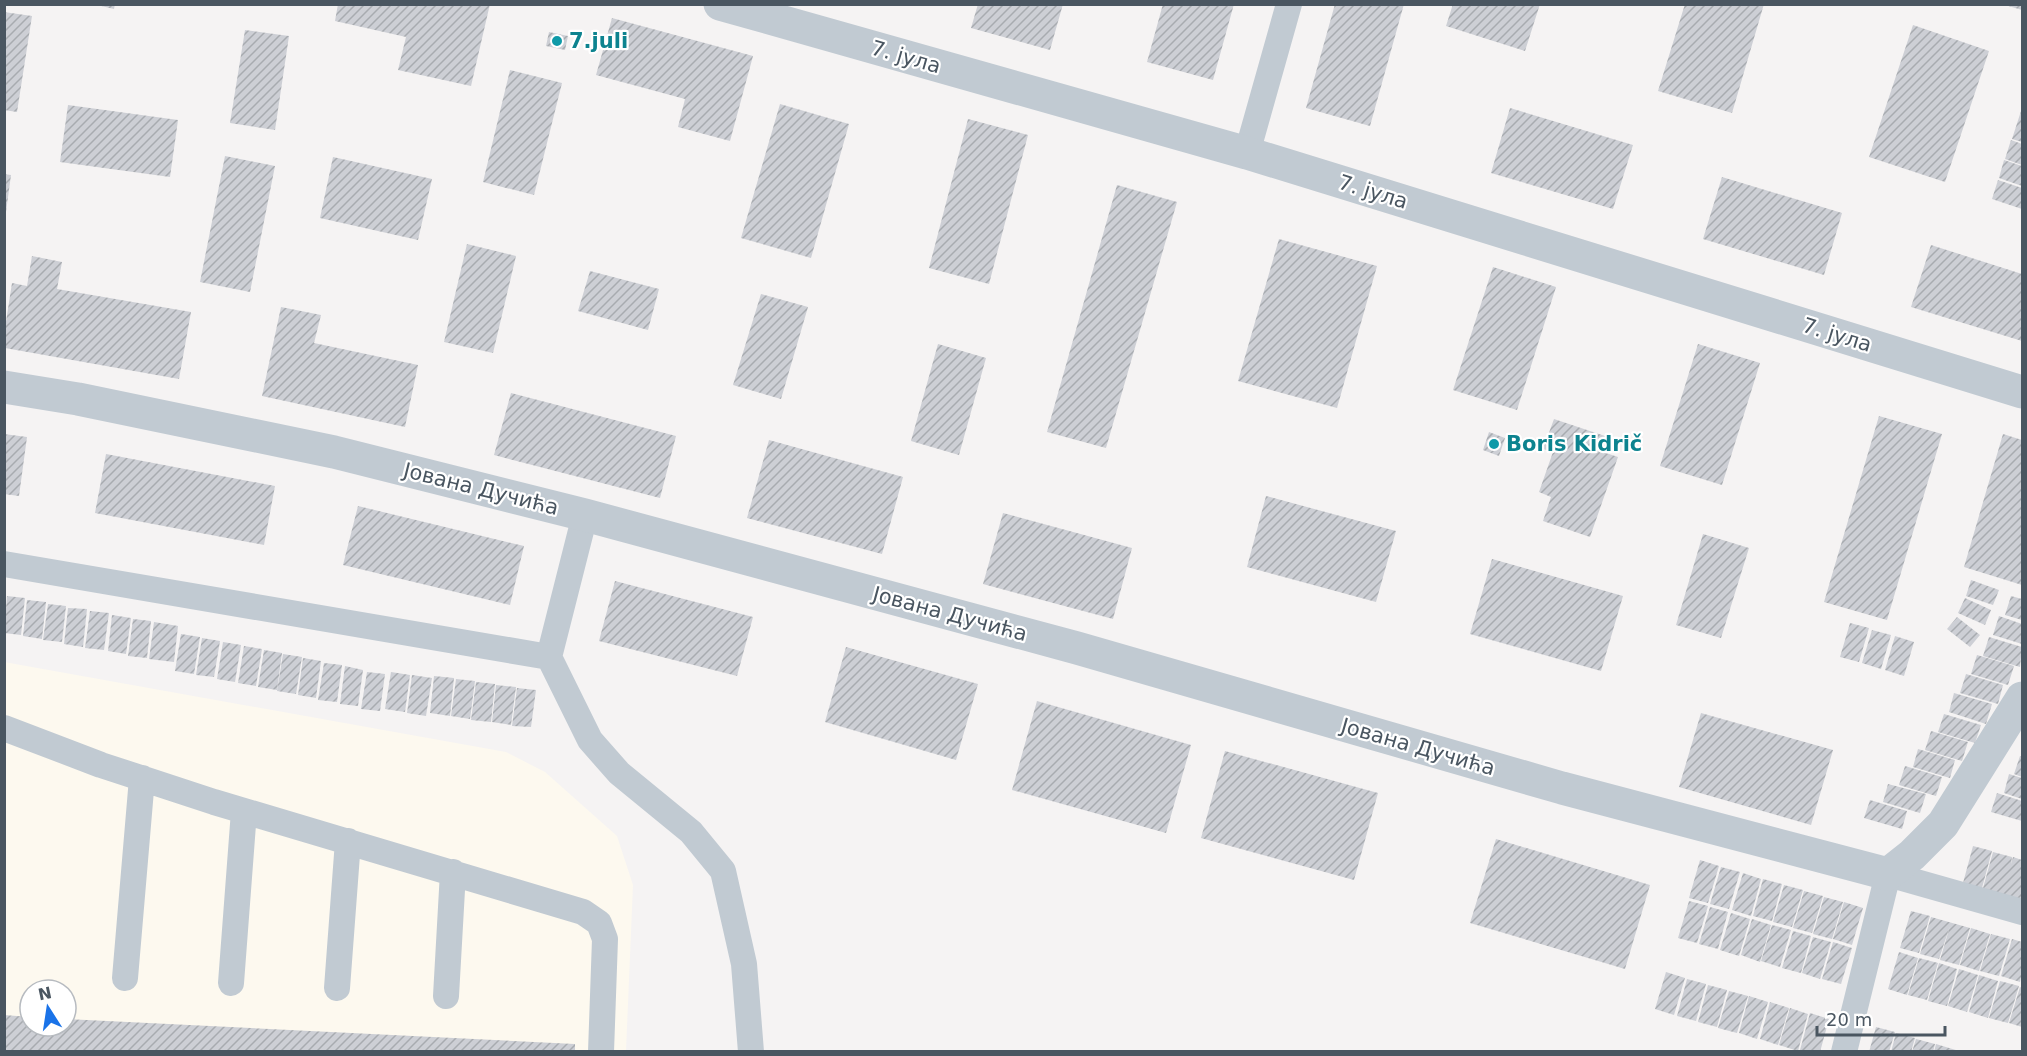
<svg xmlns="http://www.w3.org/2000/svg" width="2027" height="1056" font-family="'DejaVu Sans',sans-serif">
<defs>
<pattern id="building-hatch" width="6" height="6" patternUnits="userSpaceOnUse" patternTransform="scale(1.5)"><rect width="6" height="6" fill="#cdcfd5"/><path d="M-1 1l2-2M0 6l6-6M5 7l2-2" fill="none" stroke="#a8abb0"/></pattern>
</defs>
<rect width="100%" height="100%" fill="#f5f3f3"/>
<!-- commercial -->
<path fill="#fdf9ef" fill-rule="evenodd" d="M4,662L506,752L545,772L617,836L633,885L626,1051H5ZM30,990H66V1026H30Z"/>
<!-- building -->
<path fill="url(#building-hatch)" d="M93,4H115L114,9Z
M338,4H490L471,86L398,70L406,37L335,21Z
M978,4H1063L1050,50L971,28Z
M1163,4H1234L1213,80L1147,62Z
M1335,4H1404L1370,126L1306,108Z
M1453,4H1540L1525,51L1446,26Z
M1685,4H1764L1732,113L1658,91Z
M2005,4H2022V10L2005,5Z
M4,12L32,16L17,112L4,110Z
M612,18L753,56L730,141L678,127L685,99L596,75Z
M1913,25L1989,51L1945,182L1869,157Z
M245,30L289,36L275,130L230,123Z
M549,32L568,36L565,50L546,46Z
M510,70L562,83L534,195L483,182Z
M780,104L849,124L811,258L741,238Z
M68,105L178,120L170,177L60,162Z
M1510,108L1633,145L1613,209L1491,173Z
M2022,108V142L2012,139Z
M968,119L1028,135L989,284L929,268Z
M2011,140L2022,144V165L2005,159Z
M225,156L275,166L250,292L200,282Z
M333,157L432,179L418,240L320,218Z
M2004,160L2022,166V186L1999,178Z
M4,174L11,175L6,212H4Z
M1722,177L1842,213L1824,275L1703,239Z
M1998,180L2022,188V209L1992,199Z
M1117,185L1177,202L1106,448L1047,432Z
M1279,239L1377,266L1337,408L1238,381Z
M467,244L516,256L493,353L444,342Z
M1931,245L2022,274V341L1911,307Z
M32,256L62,262L57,289L191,312L179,379L5,348V328L12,283L27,286Z
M1493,267L1556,287L1517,410L1453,390Z
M590,271L659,289L648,330L578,311Z
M761,294L808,307L781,399L733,385Z
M281,307L321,315L314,343L418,365L405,427L262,396Z
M938,344L986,358L959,455L911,441Z
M1698,344L1760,363L1722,485L1660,466Z
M511,393L676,436L660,498L494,455Z
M1879,416L1942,434L1887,620L1824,602Z
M1554,419L1611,438L1606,453L1618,457L1590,537L1543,521L1551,497L1539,492L1553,452L1543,449Z
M1489,432L1505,438L1499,456L1483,450Z
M4,434L27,437L19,496L4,494Z
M2003,434L2022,440V585L1964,567Z
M769,440L903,477L882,554L747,518Z
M106,454L275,486L264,545L95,513Z
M1266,496L1396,531L1376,602L1247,567Z
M358,506L524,546L510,605L343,565Z
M1003,513L1132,548L1113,619L983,584Z
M1703,534L1749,548L1721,638L1676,625Z
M1492,559L1623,596L1601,671L1470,634Z
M1971,580L1999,590L1993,605L1966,596Z
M615,581L753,617L737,676L599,641Z
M7,596L25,598L21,635L4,633Z
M2011,596L2022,599V620L2005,615Z
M1965,598L1991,610L1985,625L1958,613Z
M27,600L46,602L42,639L23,636Z
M48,604L66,606L62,642L43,640Z
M68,608L87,609L83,647L64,644Z
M90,611L109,613L104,650L85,648Z
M112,615L131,618L126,654L108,651Z
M1999,616L2022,624V644L1993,635Z
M1957,617L1980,635L1970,647L1947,629Z
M133,619L151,621L147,658L128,656Z
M154,622L178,626L174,662L149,659Z
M1850,623L1869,628L1859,662L1840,657Z
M1872,630L1891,635L1881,669L1862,663Z
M181,634L200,637L194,674L175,671Z
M1895,636L1914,642L1904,676L1885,670Z
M1989,637L2022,647L2020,667L1983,656Z
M202,638L220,641L214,677L196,675Z
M223,642L241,645L235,682L217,679Z
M244,646L262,649L256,686L238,683Z
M846,647L978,684L956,760L825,722Z
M264,650L282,653L277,690L258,687Z
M283,654L302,657L296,694L277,691Z
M1977,655L2014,666L2008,685L1971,674Z
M303,658L321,661L316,698L298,695Z
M324,663L342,665L337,702L318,700Z
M345,666L363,670L358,706L340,704Z
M367,672L385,674L380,711L361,709Z
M391,672L410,675L405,712L385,709Z
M1966,674L2003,685L1998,704L1960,693Z
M412,675L432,678L426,716L407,713Z
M434,676L454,678L450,716L430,713Z
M456,679L475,681L470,719L451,716Z
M476,682L495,684L491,722L471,720Z
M496,685L516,687L511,725L492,722Z
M517,688L536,690L531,727L512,726Z
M1954,693L1992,704L1986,724L1949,712Z
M1037,701L1191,745L1166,833L1012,790Z
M1701,713L1833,750L1811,825L1679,787Z
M1944,714L1981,725L1975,743L1938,732Z
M1931,731L1968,742L1962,761L1925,750Z
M1918,749L1955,760L1950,778L1913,767Z
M1225,751L1378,793L1354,880L1201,838Z
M2020,756H2022V777L2014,774Z
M1905,766L1942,777L1936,796L1899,785Z
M2009,774L2022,778V799L2004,793Z
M1888,784L1926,794L1920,813L1883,802Z
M1997,793L2022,801V821L1991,812Z
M1870,800L1907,811L1902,829L1864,818Z
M1496,839L1650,885L1625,969L1470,923Z
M1973,846L1992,851L1982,888L1963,883Z
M1993,852L2012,857L2011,864L2013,857L2022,860L2021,900L1983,888Z
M1700,860L1719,866L1708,903L1689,898Z
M1721,867L1740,872L1729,909L1710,904Z
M1743,873L1761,879L1751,916L1732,910Z
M1763,879L1782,884L1772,921L1753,916Z
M1784,885L1803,890L1792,927L1773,922Z
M1804,891L1823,896L1812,933L1793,928Z
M1824,897L1843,902L1832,939L1813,934Z
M1689,901L1708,906L1697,943L1678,938Z
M1844,902L1863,908L1852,945L1833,939Z
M1710,907L1728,912L1718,949L1699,944Z
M1911,911L1930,916L1919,953L1900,948Z
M1731,913L1750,919L1739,956L1720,950Z
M1931,917L1970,928L1959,965L1940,960L1950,926L1939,959L1920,954Z
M1752,919L1771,925L1760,962L1741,955Z
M1772,925L1791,930L1780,967L1761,961Z
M1971,928L1990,934L1979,971L1960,965Z
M1793,931L1811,936L1801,973L1782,968Z
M1991,934L2010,939L1999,976L1980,971Z
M1813,937L1831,942L1820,979L1802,973Z
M2012,939L2022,942V972L2020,982L2001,976Z
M1833,942L1852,948L1841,984L1822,979Z
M1899,952L1918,958L1907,995L1888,989Z
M1919,958L1938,963L1927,1000L1908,995Z
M1939,963L1957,969L1947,1006L1928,1001Z
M1959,969L1978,975L1967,1012L1948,1006Z
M1666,972L1685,978L1674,1015L1655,1009Z
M1979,975L1998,981L1988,1018L1969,1012Z
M1687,979L1706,984L1696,1021L1677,1016Z
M2000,981L2019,986L2008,1023L1989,1018Z
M1708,985L1727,990L1717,1027L1698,1022Z
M2020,987L2022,988V1027L2009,1023Z
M1729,991L1748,996L1737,1033L1718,1028Z
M1749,996L1768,1002L1757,1039L1739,1033Z
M1770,1002L1789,1008L1778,1045L1760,1039Z
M1790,1008L1808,1014L1798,1051L1779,1045Z
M1810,1013L1829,1019L1820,1052L1800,1050Z
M4,1015L30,1017V1026H66V1019L575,1044V1052H4Z
M1876,1027L1895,1032L1889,1052H1869Z
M1896,1033L1915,1038L1911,1052H1891Z
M1916,1039L1935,1044L1933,1052H1912Z
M1936,1044L1959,1051V1052H1934Z"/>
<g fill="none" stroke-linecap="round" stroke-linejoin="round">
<!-- service -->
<path stroke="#c1cad2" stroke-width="26" d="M1247,153L1289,4
M585,515L549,657L590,740L619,773L691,832L723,871L744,964L751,1052
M4,564L549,657
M4,728L101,765L214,802L583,912L599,923L605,939L601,1052
M125,978L142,778
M231,983L244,811
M337,988L348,841
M446,996L453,872
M1844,1052L1888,874L2022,912"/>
<!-- minor -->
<path stroke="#c1cad2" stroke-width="33" d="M720,4L1247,153L2022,392
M4,387L78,399L334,452L585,515L1077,648L1562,788L1888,874L1912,855L1943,824L2022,698"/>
</g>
<!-- markers -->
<g fill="#0f9aa8" stroke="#fff" stroke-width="2">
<circle cx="557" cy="41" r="6"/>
<circle cx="1494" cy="444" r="6"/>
</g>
<g text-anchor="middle" stroke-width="4.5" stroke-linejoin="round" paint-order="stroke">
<!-- culture labels -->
<g font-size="21" font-weight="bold" fill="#0d838f" stroke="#fff" text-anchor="start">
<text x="569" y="48">7.juli</text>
<text x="1506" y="451">Boris Kidrič</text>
</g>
<!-- street labels -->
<g font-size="21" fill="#4a5661" stroke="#fff">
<text transform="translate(906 57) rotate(16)" y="7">7. јула</text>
<text transform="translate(1373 192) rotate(17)" y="7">7. јула</text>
<text transform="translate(1837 335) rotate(17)" y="7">7. јула</text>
<text transform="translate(481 489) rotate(14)" y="7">Јована Дучића</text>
<text transform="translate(950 614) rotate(15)" y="7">Јована Дучића</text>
<text transform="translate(1418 747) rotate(16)" y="7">Јована Дучића</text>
</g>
</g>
<!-- border -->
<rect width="2027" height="1056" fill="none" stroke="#4a5661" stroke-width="12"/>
<!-- north arrow -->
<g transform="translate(48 1008) rotate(348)"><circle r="28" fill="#ffffff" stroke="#b7bbc0" stroke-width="1.5"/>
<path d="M0-4.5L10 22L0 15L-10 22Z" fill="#1a73e8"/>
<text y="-9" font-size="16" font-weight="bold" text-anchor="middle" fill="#4a5661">N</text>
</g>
<!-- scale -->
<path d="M1817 1026v9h128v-9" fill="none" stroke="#4a5661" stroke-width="3"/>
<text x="1826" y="1026" font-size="18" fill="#4a5661" stroke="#ffffff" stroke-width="4.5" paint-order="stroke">20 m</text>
</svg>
